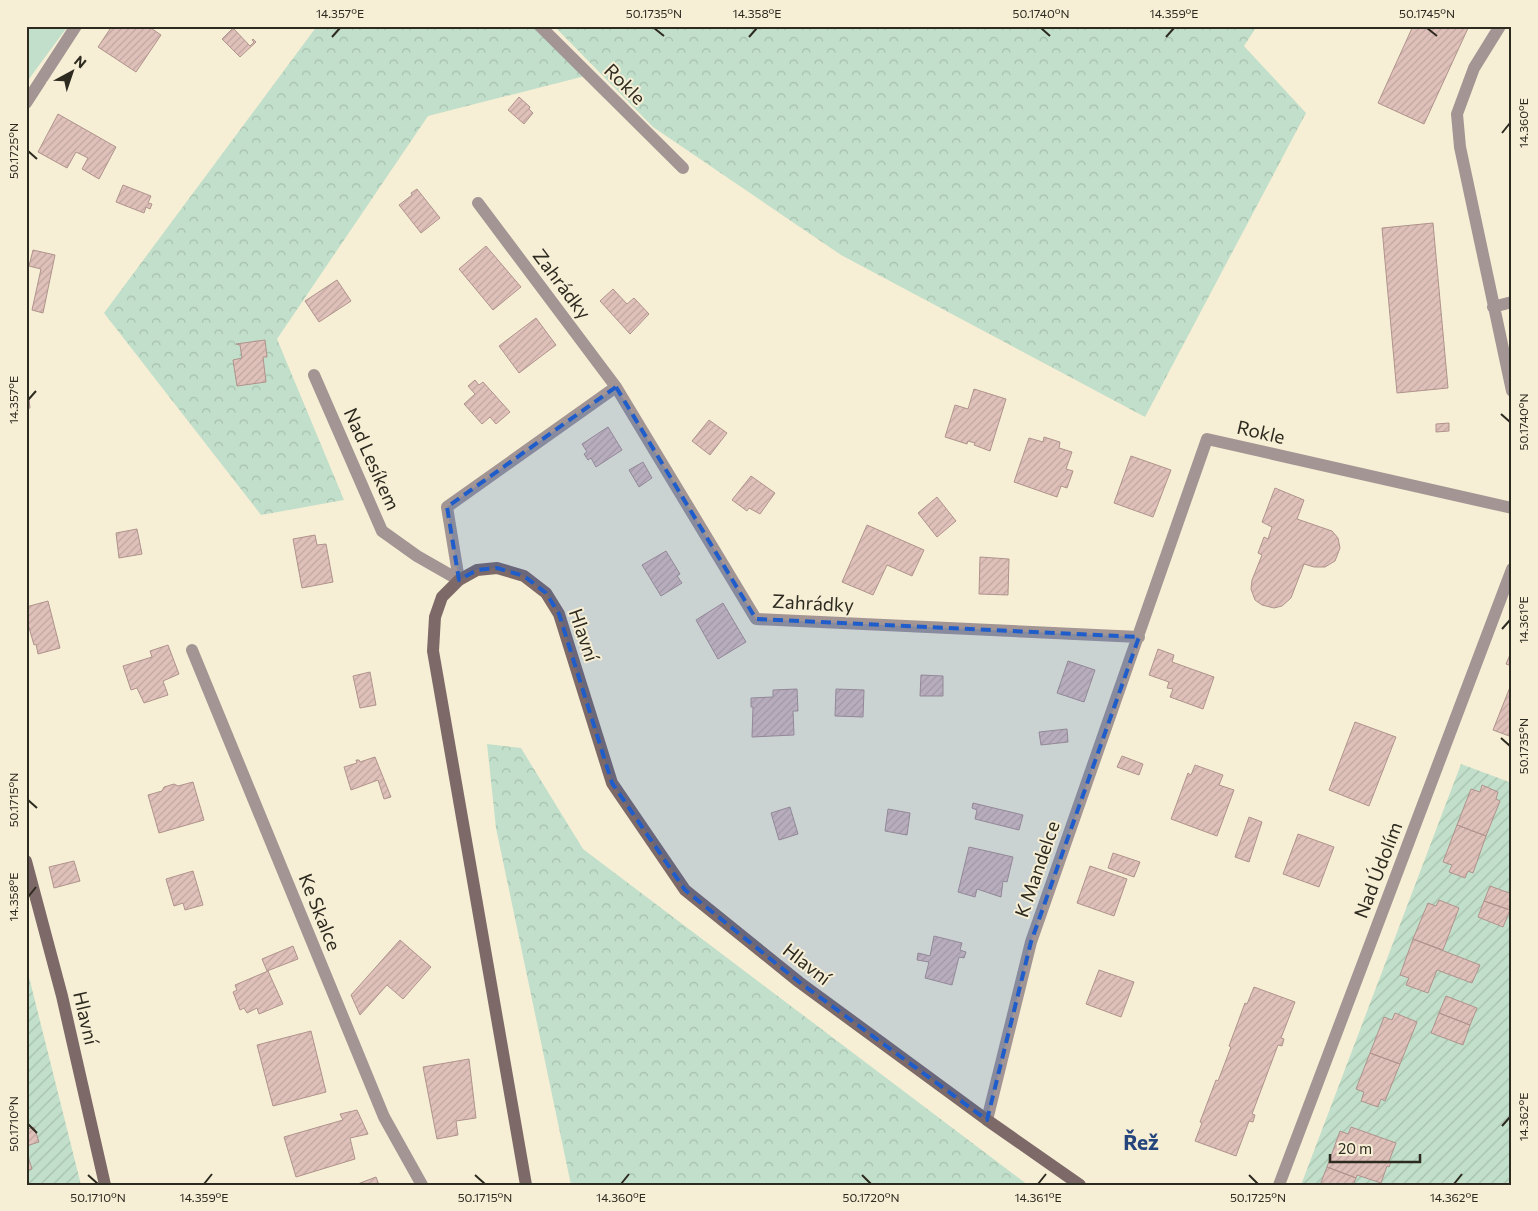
<svg xmlns="http://www.w3.org/2000/svg" width="1538" height="1211" font-family="Commissioner,sans-serif">
<defs>
<pattern id="forest-crowns" width="20" height="18" patternUnits="userSpaceOnUse" patternTransform="scale(1.25)"><rect width="20" height="18" fill="#c1dfca"/><path d="M2 6a3 3 0 1 1 6 0M12 15a3 3 0 1 1 6 0" fill="none" stroke="#a6c0ad"/></pattern>
<pattern id="garden-furrows" width="10" height="10" patternUnits="userSpaceOnUse" patternTransform="scale(1.25)"><rect width="10" height="10" fill="#c1dfca"/><path d="M-1 1l2-2M0 10L10 0M9 11l2-2" fill="none" stroke="#a6c0ad"/></pattern>
<pattern id="building-hatch" width="6" height="6" patternUnits="userSpaceOnUse" patternTransform="scale(1.25)"><rect width="6" height="6" fill="#dfc1ba"/><path d="M-1 1l2-2M0 6l6-6M5 7l2-2" fill="none" stroke="#c0a6a0"/></pattern>
</defs>
<rect width="100%" height="100%" fill="#f7efd5"/>
<!-- green -->
<path fill="#c1dfca" d="M26,26H68L26,83Z"/>
<!-- forest -->
<path fill="url(#forest-crowns)" d="M317,26H538L589,75L428,116L277,339L344,500L261,515L104,313Z
M554,26H1257L1244,46L1306,113L1145,417L841,255L653,127Z
M487,744L521,748L583,849L1028,1185H571L496,828Z"/>
<!-- garden -->
<path fill="url(#garden-furrows)" d="M1461,764L1512,783V1185H1301Z
M26,965L81,1185H26Z"/>
<!-- building -->
<path fill="url(#building-hatch)" stroke="#af938c" d="M112,26H148L161,35L136,72L98,47Z
M1413,26H1469L1424,124L1378,103Z
M233,28L250,46L254,42L252,40L253,39L256,42L240,57L222,39Z
M519,97L530,107L529,109L533,113L524,124L508,110Z
M58,114L116,147L99,179L82,169L88,158L76,152L67,168L38,152Z
M123,185L151,196L148,203L152,204L150,209L146,207L144,213L116,202Z
M417,189L440,218L421,233L399,205L412,195L411,193Z
M1433,223L1448,388L1397,393L1382,228Z
M486,246L521,287L493,310L459,269Z
M33,250L55,255L43,313L32,310L41,269L29,266Z
M337,280L351,301L319,322L305,301Z
M613,289L627,304L634,298L649,314L630,334L600,301Z
M536,318L556,345L519,373L499,346Z
M265,340L267,357H263L266,382L237,386L233,360L242,358L240,345L236,344Z
M26,375L30,408L26,409Z
M475,380L479,385L483,382L510,412L496,424L490,417L482,424L464,404L475,394L468,386Z
M974,389L1006,399L990,451L974,445L975,443L968,441L967,444L945,437L955,405L968,409Z
M709,420L727,433L710,455L692,441Z
M1449,423V431L1436,432V424Z
M608,427L622,450L596,467L591,458L588,460L584,454L587,452L582,444Z
M1044,437L1060,442L1059,448L1072,452L1066,469L1073,471L1067,488L1061,486L1057,497L1014,482L1029,438L1043,442Z
M1131,456L1171,470L1153,517L1114,503Z
M643,462L652,478L639,487L629,470Z
M751,476L775,493L760,514L749,508L747,511L732,500Z
M1275,488L1304,500L1297,519L1332,531L1338,538L1340,548L1335,561L1325,567H1314L1304,564L1291,598L1282,606L1274,608L1262,605L1255,600L1251,589L1252,580L1262,555L1258,553L1264,537L1268,539L1272,527L1262,522Z
M937,497L956,521L937,537L918,513Z
M867,525L924,550L912,576L887,565L873,595L842,582Z
M137,529L142,554L119,558L116,533Z
M315,535L317,545L326,544L333,582L302,588L293,539Z
M666,551L680,574L677,576L682,583L661,596L642,565Z
M980,557L1009,559L1008,595L979,594Z
M48,601L60,648L38,654L36,644L34,645L26,617V607Z
M723,603L746,642L718,659L696,620Z
M168,645L179,674L163,681L168,695L144,703L137,688L131,690L123,666L152,657L150,651Z
M1158,649L1174,655L1172,662L1214,677L1203,709L1170,697L1173,689L1167,688L1169,682L1149,675Z
M1512,650V666L1506,664Z
M1068,661L1095,670L1084,702L1057,693Z
M370,672L376,705L360,708L353,676Z
M921,675L943,676V696H920Z
M1512,682V737L1493,730Z
M797,689L798,711H793L794,735L752,737L753,707H751V698L773,697V690Z
M836,689L864,690L863,717L835,716Z
M1355,722L1396,737L1369,806L1329,790Z
M1067,729L1068,742L1041,745L1039,732Z
M1122,756L1143,764L1139,775L1117,767Z
M375,757L391,797L384,799L378,780L351,790L344,767L357,763L356,760H359L360,762Z
M1195,765L1223,775L1219,785L1234,790L1217,836L1171,819L1188,773L1191,775Z
M193,782L204,820L159,833L148,795L162,791L164,787L174,784L178,786Z
M1482,785L1498,792L1496,799L1500,801L1486,836L1457,825L1471,789L1480,792Z
M973,803L1023,815L1019,830L975,819L977,810L972,808Z
M790,807L798,834L779,840L771,813Z
M888,809L910,813L907,835L885,831Z
M1249,817L1262,822L1249,862L1235,857Z
M1457,825L1486,836L1473,873L1468,871L1465,878L1449,872L1452,865L1443,862Z
M1298,834L1334,847L1319,887L1283,874Z
M969,847L1013,857L1007,882L1003,881L1001,897L977,889L975,897L958,892Z
M1113,853L1140,862L1134,877L1108,868Z
M74,861L80,881L54,888L49,867Z
M1090,866L1127,879L1114,916L1077,903Z
M193,871L203,905L185,910L183,903L174,906L166,879Z
M1490,886L1512,894V905L1510,910L1484,901Z
M1439,900L1459,908L1443,950L1413,939L1428,903L1436,906Z
M1484,901L1510,910L1503,927L1478,917Z
M934,936L962,943L960,950L966,952L964,958L959,957L952,985L925,978L929,962L917,960L918,953L930,956Z
M1413,939L1480,965L1472,983L1437,970L1428,993L1406,985L1409,978L1400,975Z
M400,940L431,967L403,999L387,985L360,1015L351,995Z
M293,946L298,959L267,971L262,959Z
M1099,970L1134,982L1121,1017L1086,1004Z
M268,971L283,1004L259,1014L257,1008L247,1013L244,1008L240,1010L233,992L237,990L235,985Z
M1254,987L1295,1002L1281,1038L1284,1039L1282,1046L1278,1045L1252,1114L1255,1115L1253,1122L1249,1121L1236,1156L1195,1141L1202,1123L1200,1122L1216,1080L1218,1081L1231,1047L1229,1046L1245,1003L1247,1004Z
M1446,996L1477,1008L1470,1025L1439,1013Z
M1395,1013L1417,1022L1400,1064L1370,1053L1384,1017L1392,1020Z
M1439,1013L1470,1025L1463,1045L1431,1033Z
M311,1031L326,1092L273,1106L257,1045Z
M1370,1053L1400,1064L1385,1101L1381,1099L1378,1107L1361,1101L1364,1092L1356,1089Z
M469,1059L476,1118L456,1121L458,1135L437,1139L423,1067Z
M357,1110L368,1134L350,1138L355,1159L296,1177L284,1137L343,1120L340,1114Z
M34,1127L39,1142L26,1146V1130Z
M1351,1127L1396,1143L1389,1161L1391,1162L1389,1167L1387,1166L1381,1183L1357,1175L1356,1178L1327,1167L1340,1131L1348,1134Z
M26,1150L32,1169L26,1171Z
M1327,1167L1356,1178L1353,1185H1320Z
M376,1177L379,1185H355Z"/>
<g fill="none" stroke-linecap="round" stroke-linejoin="round">
<!-- street -->
<path stroke="#a39593" stroke-width="12" d="M540,26L683,168
M1500,26L1474,68L1457,114L1460,147L1512,391
M26,103L76,26
M478,203L616,387L756,619L1139,637
M1493,307L1512,302
M314,375L382,531L417,556L459,580
M459,580L447,507L616,387
M192,650L384,1117L422,1185
M987,1120L1031,942L1207,439L1512,508
M1279,1185L1512,569"/>
<!-- secondary -->
<path stroke="#7d6a68" stroke-width="12" d="M26,861L62,996L105,1185
M526,1185L433,651L435,617L442,597L459,580L477,570L497,568L524,576L546,593L559,614L612,783L685,890L799,982L987,1120L1080,1185"/>
</g>
<!-- marked area -->
<path fill="#1f5eca" fill-opacity="0.2" stroke="#1f5eca" stroke-width="4" stroke-dasharray="10 6" stroke-linejoin="round" d="M616,387L756,619L1139,637L1031,942L987,1120L799,982L685,890L612,783L559,614L546,593L524,576L497,568L477,570L459,580L447,507Z"/>
<!-- ticks -->
<path fill="none" stroke="#2d2a20" stroke-width="2" d="M654,28L664,36M1041,28L1050,36M1427,28L1437,36M332,37L340,28M749,37L757,28M1166,37L1174,28M1502,133L1510,123M28,151L37,159M28,400L36,391M1501,414L1510,422M1502,629L1510,620M1501,738L1510,746M28,800L37,808M28,897L36,887M28,1124L37,1133M1502,1126L1510,1117M88,1175L98,1184M475,1175L485,1184M862,1175L871,1184M1249,1175L1258,1184M204,1184L212,1174M621,1184L629,1174M1038,1184L1046,1174M1454,1184L1462,1174"/>
<g text-anchor="middle" stroke-width="4" stroke-linejoin="round" paint-order="stroke">
<!-- street labels -->
<g font-size="19" fill="#2d2a20" stroke="#f7efd5">
<text transform="translate(625 84) rotate(45)" y="7">Rokle</text>
<text transform="translate(562 284) rotate(53)" y="7">Zahrádky</text>
<text transform="translate(1261 432) rotate(13)" y="7">Rokle</text>
<text transform="translate(372 459) rotate(66)" y="7">Nad Lesíkem</text>
<text transform="translate(813 603) rotate(3)" y="7">Zahrádky</text>
<text transform="translate(584 635) rotate(71)" y="7">Hlavní</text>
<text transform="translate(1037 869) rotate(-71)" y="7">K Mandelce</text>
<text transform="translate(1378 870) rotate(-69)" y="7">Nad Údolím</text>
<text transform="translate(320 912) rotate(68)" y="7">Ke Skalce</text>
<text transform="translate(807 964) rotate(38)" y="7">Hlavní</text>
<text transform="translate(86 1018) rotate(77)" y="7">Hlavní</text>
</g>
<!-- quarter labels -->
<g font-size="21" font-weight="bold" fill="#25457c" stroke="#f7efd5">
<text x="1141" y="1150">Řež</text>
</g>
</g>
<!-- border -->
<rect width="1538" height="1211" fill="none" stroke="#f7efd5" stroke-width="55"/>
<!-- north arrow -->
<g transform="translate(72 72) rotate(40)" stroke="#f7efd5" stroke-width="4" paint-order="stroke">
<path d="M0-4L9 19L0 12L-9 19Z" fill="#2d2a20"/>
<text y="-8" font-size="14" font-weight="bold" text-anchor="middle" fill="#2d2a20">N</text>
</g>
<!-- scale -->
<path d="M1330 1154v8h90v-8" fill="none" stroke="#2d2a20" stroke-width="2.5"/>
<text x="1338" y="1154" font-size="15" fill="#2d2a20" stroke="#f7efd5" stroke-width="4" paint-order="stroke">20 m</text>
<rect x="28" y="28" width="1482" height="1156" fill="none" stroke="#2d2a20" stroke-width="2"/>
<g font-size="12" text-anchor="middle" fill="#2d2a20">
<text x="340" y="18">14.357°E</text>
<text x="654" y="18">50.1735°N</text>
<text x="757" y="18">14.358°E</text>
<text x="1041" y="18">50.1740°N</text>
<text x="1174" y="18">14.359°E</text>
<text x="1427" y="18">50.1745°N</text>
<text transform="translate(1524 123) rotate(-90)" y="4">14.360°E</text>
<text transform="translate(14 151) rotate(-90)" y="4">50.1725°N</text>
<text transform="translate(14 400) rotate(-90)" y="4">14.357°E</text>
<text transform="translate(1524 422) rotate(-90)" y="4">50.1740°N</text>
<text transform="translate(1524 620) rotate(-90)" y="4">14.361°E</text>
<text transform="translate(1524 746) rotate(-90)" y="4">50.1735°N</text>
<text transform="translate(14 800) rotate(-90)" y="4">50.1715°N</text>
<text transform="translate(14 897) rotate(-90)" y="4">14.358°E</text>
<text transform="translate(1524 1117) rotate(-90)" y="4">14.362°E</text>
<text transform="translate(14 1124) rotate(-90)" y="4">50.1710°N</text>
<text x="98" y="1202">50.1710°N</text>
<text x="204" y="1202">14.359°E</text>
<text x="485" y="1202">50.1715°N</text>
<text x="621" y="1202">14.360°E</text>
<text x="871" y="1202">50.1720°N</text>
<text x="1038" y="1202">14.361°E</text>
<text x="1258" y="1202">50.1725°N</text>
<text x="1454" y="1202">14.362°E</text>
</g>
</svg>
